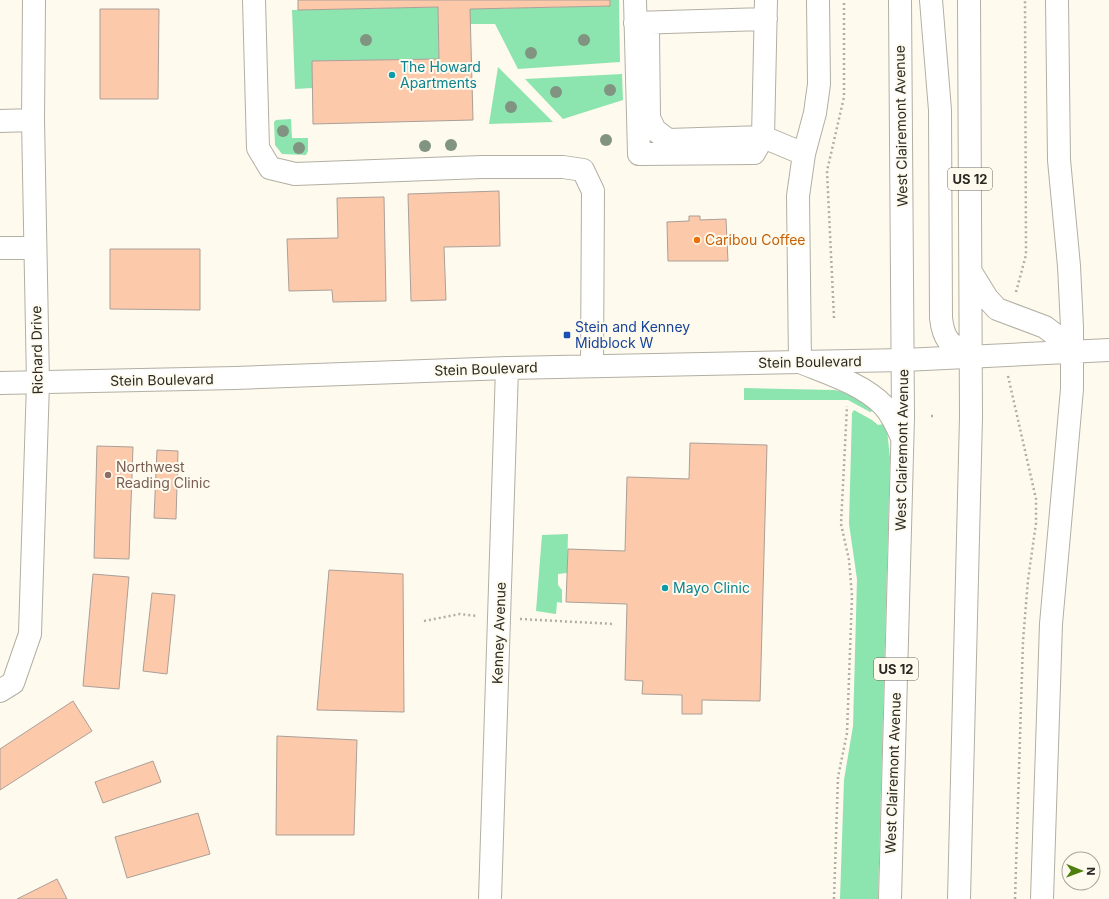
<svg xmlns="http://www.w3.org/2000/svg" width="1109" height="899" font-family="Inter,sans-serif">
<rect width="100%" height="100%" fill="#fefaed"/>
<!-- green -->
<path fill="#8ce4af" d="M610,0H619L620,62L518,69L495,24H470V9L610,6Z
M438,7L439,59L312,61V88L295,89L292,10Z
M498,67L553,122L489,124Z
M622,74L623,100L563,119L525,79Z
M291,119L292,138H308V151L306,155L282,154L275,145L274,122L276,120Z
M744,388L835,390L855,395L875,410L870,412L848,400H744Z
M854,410L872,420L878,425L884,424L887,430L890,458L878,899H840L844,780L853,726L857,579L849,524L852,413Z
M568,534L567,573L558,574V585L562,590V603L557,602L556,614L536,611L542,535Z"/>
<!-- building -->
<path fill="#fcc9ab" stroke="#ab9f98" d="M298,0H610V6L470,9L473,120L313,124L312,61L439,59L438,7L298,10Z
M100,9H159L158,99H100Z
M499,191L500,246L444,247L446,300L411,301L408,194Z
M384,197L386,301L333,302L332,290L289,291L287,239L338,238L337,198Z
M689,216H700V220L726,219L728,261H668L667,222L689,221Z
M110,249H200V310L110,309Z
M690,443L767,445L760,701L702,700V714H682V695L642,694L643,681L625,680L627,604L566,602L568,549L625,551L627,477L689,479Z
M97,446L133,447L129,559L94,558Z
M157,450L178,451L176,519L154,518Z
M329,570L403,574L404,712L317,710Z
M93,574L129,577L119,689L83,686Z
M152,593L175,595L167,674L143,671Z
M73,701L92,731L0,790V749Z
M277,736L357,740L354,835H276Z
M153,761L161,782L103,803L95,782Z
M198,813L210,854L127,878L115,837Z
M57,879L67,899H17Z"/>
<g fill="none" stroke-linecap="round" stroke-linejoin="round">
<defs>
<path id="minor" d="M254,0L258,148L270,168L295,174L482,167H563L583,170L593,191L592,366
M635,0L639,154L754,153L763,137L668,140L655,130L649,118L648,32L635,23
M766,0L763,137L804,154
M635,23L766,19
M0,121L33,120
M0,248H35
M800,362L798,196L804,154L815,113L819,84L818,0
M0,383L235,378L507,368L904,360L1109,350
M0,691L13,683L30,634L38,383L33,120L34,0
M490,899L507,368
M1042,899L1051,624L1072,389V327L1069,266L1059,160L1057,0"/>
<path id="major" d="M931,0L940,110L941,318C944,344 952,344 972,357
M971,272L987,298L997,309L1045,327L1063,341L1073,351
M800,362C827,373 863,384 884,406C892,415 897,426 902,438
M890,899L903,417L900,0
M959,899L971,417L969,0"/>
</defs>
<!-- minor casing -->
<use href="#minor" stroke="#b2afa3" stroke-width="24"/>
<!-- major casing -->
<use href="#major" stroke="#b2afa3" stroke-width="24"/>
<!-- path -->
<path stroke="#b1aea4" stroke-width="2.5" stroke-dasharray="2 3" stroke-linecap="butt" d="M1016,292L1026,255L1025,0
M834,318L827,171L844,97V0
M1008,376L1036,499V523L1028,580L1023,641L1015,899
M931,416H936
M520,619L614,624
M424,621L460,614L477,616
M834,899L838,777L847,733L852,596L849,560L841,524L847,406"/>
<!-- minor -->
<use href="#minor" stroke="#fff" stroke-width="22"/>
<!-- major -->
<use href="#major" stroke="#fff" stroke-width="22"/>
</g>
<!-- trees -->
<g fill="#819482">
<circle cx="366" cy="40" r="6"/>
<circle cx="584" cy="40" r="6"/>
<circle cx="531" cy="53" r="6"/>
<circle cx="610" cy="90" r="6"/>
<circle cx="556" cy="92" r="6"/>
<circle cx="511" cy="107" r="6"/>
<circle cx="283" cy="131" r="6"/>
<circle cx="606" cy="140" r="6"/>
<circle cx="451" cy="145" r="6"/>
<circle cx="425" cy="146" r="6"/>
<circle cx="299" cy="148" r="6"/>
</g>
<!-- markers -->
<g fill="#0f9aa8" stroke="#fefaed" stroke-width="1.5">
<circle cx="392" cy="75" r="4"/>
<circle cx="665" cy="588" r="4"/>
</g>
<circle fill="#e8710a" stroke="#fefaed" stroke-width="1.5" cx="697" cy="240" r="4"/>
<rect fill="#1a4fb4" stroke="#fefaed" stroke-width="1.5" x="563" y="331" width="8" height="8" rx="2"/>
<circle fill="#8d6e63" stroke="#fefaed" stroke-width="1.5" cx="108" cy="475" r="4"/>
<g text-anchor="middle" stroke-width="4" stroke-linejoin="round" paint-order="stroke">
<!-- shield labels -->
<g fill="#fefaed" stroke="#6a6860" stroke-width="1">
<rect x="948" y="168" width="44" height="22" rx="3"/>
<rect x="874" y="658" width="44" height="22" rx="3"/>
</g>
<g font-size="13" font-weight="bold" fill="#2a2924">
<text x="970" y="184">US 12</text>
<text x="896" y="674">US 12</text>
</g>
<!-- culture labels -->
<g font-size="14" fill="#0d838f" stroke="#fefaed" text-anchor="start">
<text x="400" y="72">The Howard<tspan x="400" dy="16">Apartments</tspan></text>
<text x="673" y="593">Mayo Clinic</text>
</g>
<!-- street labels -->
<g font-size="14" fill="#2a2924" stroke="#fefaed">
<text transform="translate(901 126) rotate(-91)" y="5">West Clairemont Avenue</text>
<text transform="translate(37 350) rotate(-91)" y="5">Richard Drive</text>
<text transform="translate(810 362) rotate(-1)" y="5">Stein Boulevard</text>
<text transform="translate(486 369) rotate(-2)" y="5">Stein Boulevard</text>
<text transform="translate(162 380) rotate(-1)" y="5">Stein Boulevard</text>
<text transform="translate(902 450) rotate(-89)" y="5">West Clairemont Avenue</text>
<text transform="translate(499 633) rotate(-88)" y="5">Kenney Avenue</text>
<text transform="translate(893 773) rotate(-88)" y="5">West Clairemont Avenue</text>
</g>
<!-- food labels -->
<g font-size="14" fill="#c56008" stroke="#fefaed" text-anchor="start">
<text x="705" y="245">Caribou Coffee</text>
</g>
<!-- transit labels -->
<g font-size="14" fill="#164399" stroke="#fefaed" text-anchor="start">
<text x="575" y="332">Stein and Kenney<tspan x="575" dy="16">Midblock W</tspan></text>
</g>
<!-- education labels -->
<g font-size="14" fill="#785e54" stroke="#fefaed" text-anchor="start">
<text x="116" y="472">Northwest<tspan x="116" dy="16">Reading Clinic</tspan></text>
</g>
</g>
<!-- north arrow -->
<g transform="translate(1081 871) rotate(91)"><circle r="19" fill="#fefaed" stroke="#a9a69d"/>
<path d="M0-3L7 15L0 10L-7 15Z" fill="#4d7f0f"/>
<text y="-6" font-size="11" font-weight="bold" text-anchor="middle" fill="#2a2924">N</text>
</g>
</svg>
